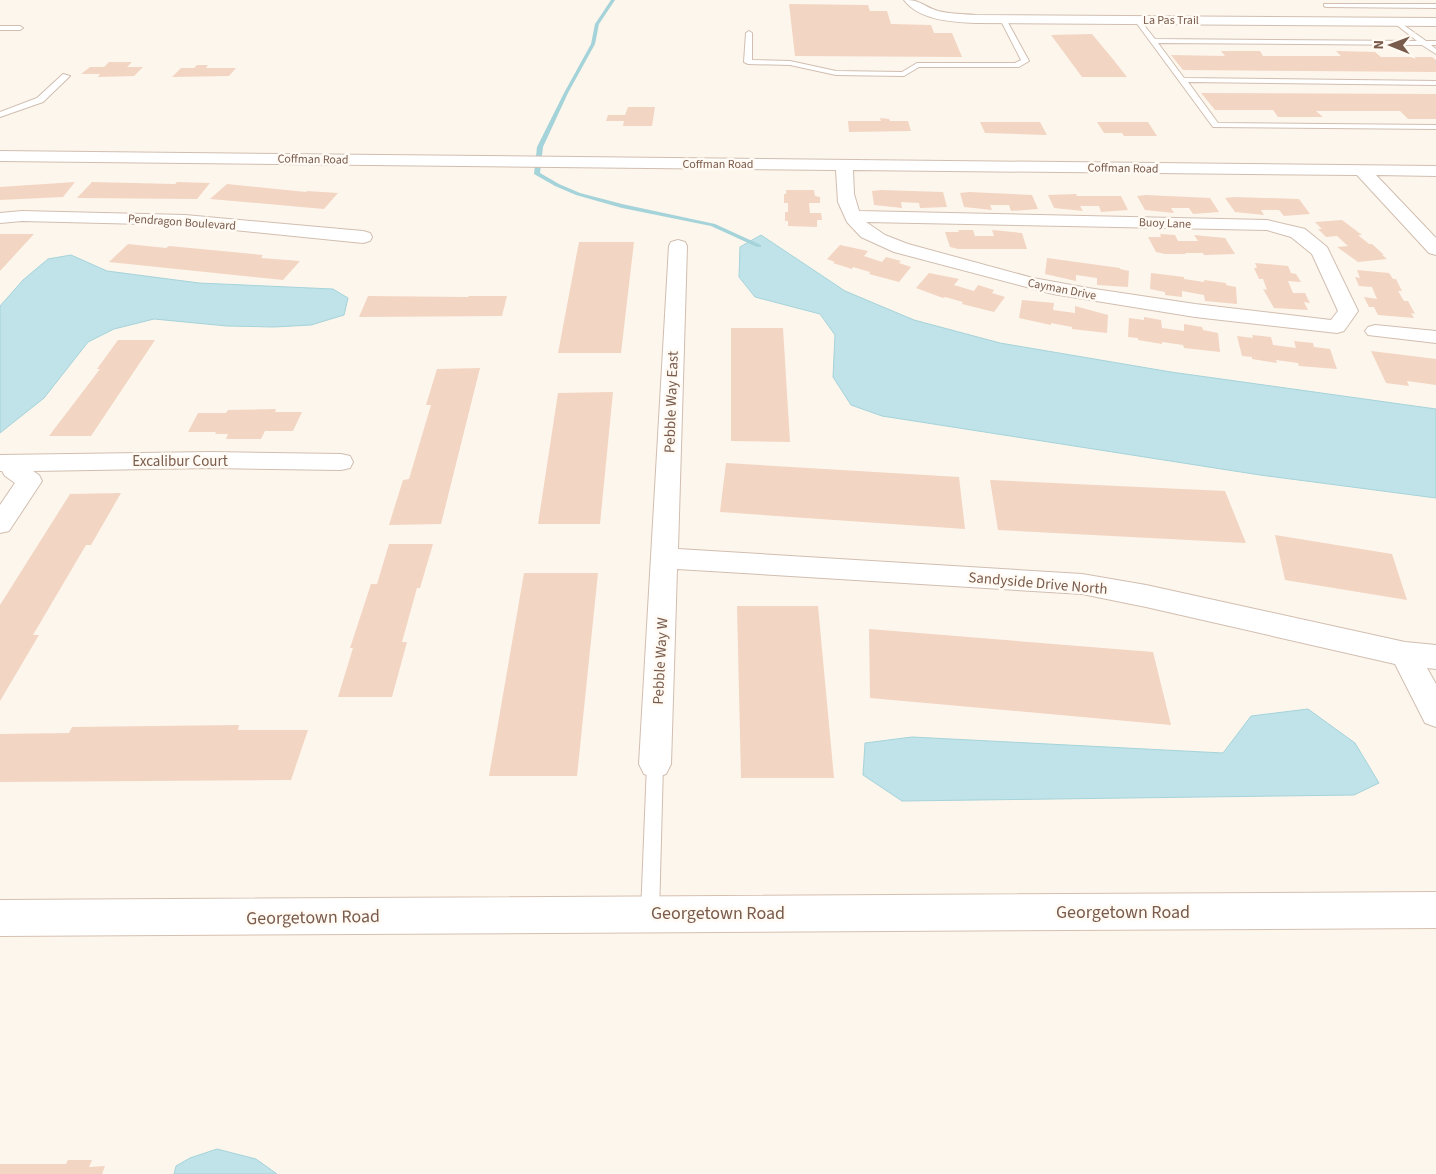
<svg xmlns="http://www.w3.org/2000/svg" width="1436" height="1174" font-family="'Source Sans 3',sans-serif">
<rect width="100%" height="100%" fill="#fdf6ec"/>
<!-- water -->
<path fill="#bfe3e8" stroke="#a5d3da" d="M761,235L845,291L914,320L1000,343L1171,372L1436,409V498L1260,475L882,416L851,405L833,377L835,335L820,314L755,297L739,277L740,247Z
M71,255L107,271L199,283L333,289L348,298L344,315L311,325L274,327L227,326L154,319L114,329L88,342L44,398L0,433V306L23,280L48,259Z
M1308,709L1355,743L1379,783L1354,795L902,801L863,775L865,743L912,737L1223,753L1251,716Z
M217,1149L256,1159L277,1174H174L176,1166L190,1158Z"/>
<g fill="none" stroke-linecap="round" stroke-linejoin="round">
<!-- stream -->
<path fill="#a5d3da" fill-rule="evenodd" d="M611,0H615L599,24L595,44L568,93L543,147L540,173L559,184L580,193L622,204L715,224L761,245V247H757L711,226L622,208L576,195L555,186L534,174L537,147L564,93L591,44L595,24Z"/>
</g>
<!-- building -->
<path fill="#f3d5c3" d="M789,4L868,5L870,11H887L891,24L931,25L934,33H952L962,57L795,56Z
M1092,34L1112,58L1127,77H1082L1051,35Z
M1221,51H1260L1263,56H1341L1336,51L1375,52L1381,57H1432L1436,60V72L1183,70L1171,55L1225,56Z
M109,62H132L127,67H143L134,76L98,77L100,74H81L90,67H104Z
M197,65H208L206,68H236L229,76L172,77L181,68H194Z
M1201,93L1436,94V119H1408L1400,111H1316L1323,117H1278L1273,110H1215Z
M628,107H655L652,126H623L624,121H606L608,115H625Z
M880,118L889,119L890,121H908L911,131L849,132L848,121H881Z
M980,122H1040L1047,135L985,133Z
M1097,122H1148L1157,136H1124L1122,133H1104Z
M75,182L63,197L0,200V187Z
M92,182L175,184L177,182L210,183L197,199L77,198Z
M227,184L306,192L307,191L338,193L324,209L210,199Z
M786,190H814L815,196L820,197V203H809L810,213H821L822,220H817V227L788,226V221H785V212H788V203H784V194H786Z
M881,190L943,192L947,207L920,208L919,203L901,202L902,208L874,205L872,191Z
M969,192L1032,195L1038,209L1011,211L1009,205H990L992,210L964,207L960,193Z
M1076,194L1077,196H1121L1128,210L1101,212L1099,206H1080L1083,211L1054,208L1048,195Z
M1146,195L1210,198L1219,212L1193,214L1189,208H1171L1174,213L1145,210L1137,196Z
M1234,197L1299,199L1310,214L1284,216L1279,210H1261L1264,215L1235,212L1225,198Z
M1342,220L1362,235H1358L1369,244H1372L1384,255H1382L1387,259L1358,262L1337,247L1348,246L1337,236L1326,237L1318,229H1322L1315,222Z
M958,230H973L975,236H994L992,230L1022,233L1027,249H958L950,247L945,232H959Z
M0,234H34L0,271Z
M1160,234L1175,235L1178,241H1198L1194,235L1225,238L1235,254L1204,255L1203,253H1185L1186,254H1165L1156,252L1148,237H1161Z
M579,242H634L621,353H558Z
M128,244L166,248L169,246L263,255L261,258L300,261L283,280L109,262Z
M840,245L868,251L864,256L882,262L886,257L901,261L899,263L911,267L899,282L869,274L870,272L853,267L852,269L833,263L835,262L827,259Z
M1047,258L1120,268V269L1129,271L1128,287L1097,285V278L1076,275V281L1045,274Z
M1255,263L1288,266L1291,273L1296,274L1301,282L1288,281L1293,293H1305L1310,303L1304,302L1308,310L1274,308L1263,289L1267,290L1263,279H1259L1254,268H1257Z
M1357,270L1389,273L1393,279H1396L1402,291H1398L1404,301H1408L1415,314L1411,313L1414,318L1378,315L1374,307H1369L1364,297L1377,299L1372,287L1359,286L1355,277L1360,278Z
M929,273L959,279L954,285L974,291L978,285L994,290L992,293L1005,297L994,312L962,304L963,302L945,297L943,298L916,288Z
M1151,273L1184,277V279L1204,282V280L1226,283V285L1236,287L1237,304L1205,301L1204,295L1182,291V297L1165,295V292L1150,289Z
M368,296L468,297L469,296H507L502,316L359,317Z
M1022,300L1054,303L1053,310L1075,313V306L1108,315L1107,333L1072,329V327L1051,323V325L1019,318Z
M1144,317L1161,320L1162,328L1184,331V324L1202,327L1203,330L1218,333L1220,352L1184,348L1183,345L1162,342V344L1138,340V338L1128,337L1129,318L1144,320Z
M731,328H783L790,442L731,441Z
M1252,335L1271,337L1273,345L1296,348L1294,341L1313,343L1314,347L1330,349L1337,369L1299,366L1298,363L1276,360L1277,363L1252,359V357L1242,356L1237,336L1253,338Z
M118,340H155L91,436H49L100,369H97Z
M1371,351L1436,359V385L1407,381L1409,386L1386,383Z
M480,368L441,524L389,525L403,480L409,479L431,405H426L437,369Z
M613,392L600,524H538L558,393Z
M276,409L275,412H302L293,431H265L261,439H226L228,434H215L216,432H188L198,413H226L228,410Z
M726,463L959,477L965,529L720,512Z
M990,480L1225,491L1246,543L998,530Z
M121,493L91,545H86L33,635H39L0,701V605L70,494Z
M1275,535L1392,554L1407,600L1285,580Z
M389,544H433L420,588H417L402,642H407L392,697H338L353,648H350L371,584H377Z
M524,573H598L577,776H489Z
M737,606H818L834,778H741Z
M869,629L1153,652L1171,725L870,698Z
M239,725L238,730H308L291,780L0,782V734L69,733L72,727Z
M68,1160H92L89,1167L105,1166L102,1174H0V1164H66Z"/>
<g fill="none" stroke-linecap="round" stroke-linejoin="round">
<defs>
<path id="lane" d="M1324,4H1436V8L1326,7L1324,6Z
M1003,17L1006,19L1029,61L1019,67H919L904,76L836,75L790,65L748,64L744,62L746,33L749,31L752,33V60L790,61L836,71L902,72L917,63H1015L1021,60L1000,19Z
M1135,19H1139L1155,39L1417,41L1393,22L1398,21L1426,41H1436V45H1431L1436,49V54L1422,45L1158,43L1184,78L1436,81V85L1188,82L1218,123L1436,125V129L1213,127L1135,21Z
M0,26H20L23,28L20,30H0Z
M63,74L70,76L43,102L0,117V112L37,98Z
M655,757L661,759L663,764L659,914L656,920L650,923L644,920L641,914L647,764L649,759Z"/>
<path id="street" d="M904,0C922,0 922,6 938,11C950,14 963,14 975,15L1436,18V26L975,23C951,22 919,20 904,0Z
M0,151L1436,166V176L1376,175L1436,238V255L1429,253L1357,175L853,170L854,194L859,211L1267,220L1305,229L1327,247L1358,311L1344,331L1337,333L1195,317L1053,294L894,252L861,237L847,222L838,202L836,170L0,161ZM866,222L1267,230L1291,237L1312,254L1338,311L1331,320L1195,304L1088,288L1033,278L908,244L885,235Z
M22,211L185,215L363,231L370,233L372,237L370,241L363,243L185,225L22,221L0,223V213Z
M678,240L685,242L687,246L678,549L1082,574L1146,585L1405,642L1436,645V669L1427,668L1436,684V727L1425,723L1395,664L1146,607L1082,594L677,569L671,764L666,774L655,778L644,774L639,764L669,246L671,242Z
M1375,325L1436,331V343L1368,335L1365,331L1368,327Z
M211,452L341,454L350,456L353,462L350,468L341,470L211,468L33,471L39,475L42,481L9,531L0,533V505L15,483L5,476L2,471H0V455Z"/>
<path id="secondary" d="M1436,892V928L0,936V900Z"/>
</defs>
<!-- lane casing -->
<use href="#lane" stroke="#d1beb0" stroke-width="2"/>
<!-- street casing -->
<use href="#street" stroke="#d1beb0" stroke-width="2"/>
<!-- secondary casing -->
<use href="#secondary" stroke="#d6c0b0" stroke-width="2"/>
<!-- lane -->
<use href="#lane" fill="#fff" fill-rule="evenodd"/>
<!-- street -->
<use href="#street" fill="#fff" fill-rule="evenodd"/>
<!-- secondary -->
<use href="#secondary" fill="#fff" fill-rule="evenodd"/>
</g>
<g text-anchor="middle" stroke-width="5" stroke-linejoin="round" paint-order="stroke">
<!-- far-street labels -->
<g font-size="12" fill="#7a5c4d" stroke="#fffaf3">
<text x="1171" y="24">La Pas Trail</text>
<text transform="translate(313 159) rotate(1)" y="4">Coffman Road</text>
<text x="718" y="168">Coffman Road</text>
<text transform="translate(1123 168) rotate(1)" y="4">Coffman Road</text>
<text transform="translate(182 222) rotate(4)" y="4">Pendragon Boulevard</text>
<text transform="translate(1165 223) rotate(2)" y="4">Buoy Lane</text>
<text transform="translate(1062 289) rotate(11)" y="4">Cayman Drive</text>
</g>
<!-- street labels -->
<g font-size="15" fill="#7a5c4d" stroke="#fffaf3">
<text transform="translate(671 402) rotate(-88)" y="5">Pebble Way East</text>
<text x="180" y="466">Excalibur Court</text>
<text transform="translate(1038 583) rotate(5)" y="5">Sandyside Drive North</text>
<text transform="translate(660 661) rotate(-87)" y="5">Pebble Way W</text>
</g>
<!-- near-street labels -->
<g font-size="18" fill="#7a5c4d" stroke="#fffaf3">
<text x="1123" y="918">Georgetown Road</text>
<text x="718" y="919">Georgetown Road</text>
<text transform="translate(313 917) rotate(-1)" y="6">Georgetown Road</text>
</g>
</g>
<!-- north arrow -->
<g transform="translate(1391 45) rotate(271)" stroke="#fffaf3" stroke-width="4" paint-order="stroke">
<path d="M0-4L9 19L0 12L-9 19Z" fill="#7a5c4d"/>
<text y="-8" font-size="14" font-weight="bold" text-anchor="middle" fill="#7a5c4d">N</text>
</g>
</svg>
